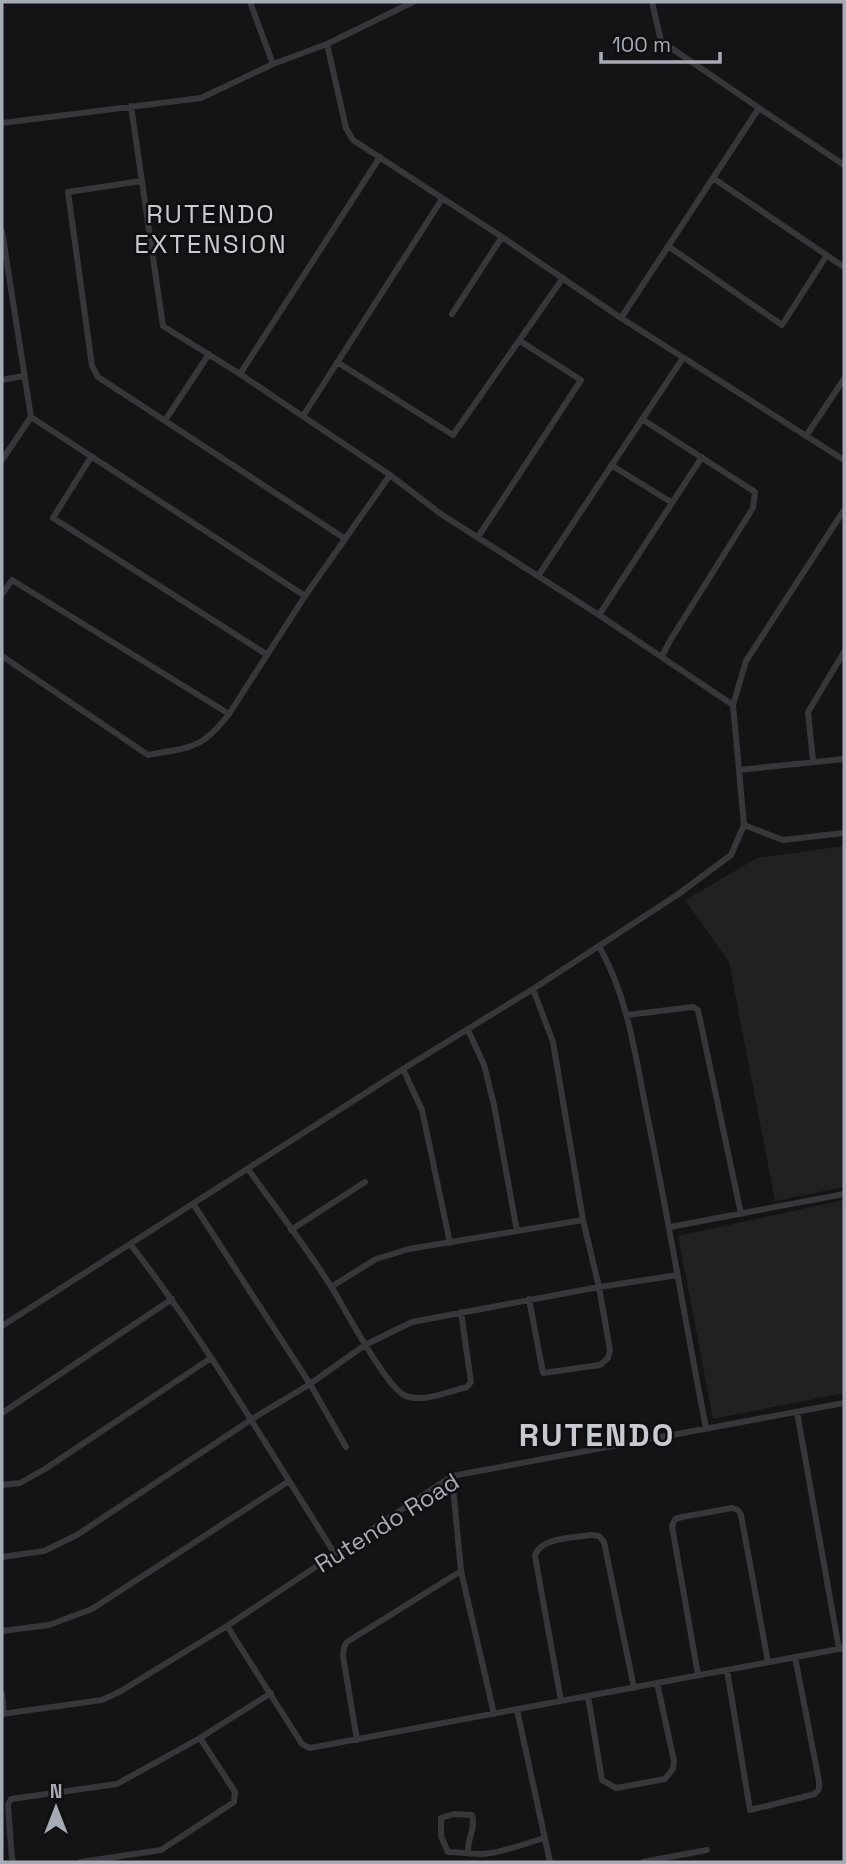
<svg xmlns="http://www.w3.org/2000/svg" width="846" height="1864" font-family="'Space Grotesk',sans-serif">
<rect width="100%" height="100%" fill="#141416"/>
<!-- built -->
<path fill="#212023" d="M844,846V1187L775,1201L729,962L685,900L757,858Z
M844,1200V1393L713,1419L678,1236Z"/>
<g fill="none" stroke-linecap="round" stroke-linejoin="round">
<!-- minor -->
<path stroke="#36363b" stroke-width="6" d="M250,2L273,64
M652,2L661,41L759,108
M327,44L346,128L353,140L502,237L621,318L844,460
M131,106L163,326L240,374L390,475L441,514L599,615L733,705
M2,123L201,98L273,64L327,44L413,2
M713,178L844,267
M141,181L68,192L92,366L98,377L344,538
M2,231L31,417L305,596
M668,246L782,325L827,255
M452,314L502,237
M621,318L759,108L844,165
M337,362L453,435L563,278
M240,374L380,157
M2,380L23,376
M303,416L442,199
M166,419L209,354
M642,419L755,492L753,508L671,639L662,656
M806,436L844,379
M91,457L53,518L266,654
M2,460L31,417
M611,465L671,502
M478,537L581,380L520,341
M538,576L683,358
M2,594L12,580L229,714
M599,615L702,457
M2,656L148,755C191,747 201,750 229,714L305,596L390,475
M813,761L808,712L844,652
M739,770L844,759
M744,825L783,840L844,833
M599,946C629,999 636,1060 648,1119C669,1222 686,1326 706,1428
M627,1015L693,1007L698,1010L741,1214
M468,1030L484,1065L494,1105L517,1231
M403,1069L422,1110L450,1243
M248,1169C276,1208 306,1247 332,1288C345,1309 385,1385 404,1395C421,1404 449,1391 467,1387L471,1382L461,1312
M194,1205L310,1384L346,1447
M670,1227L844,1194
M291,1230L365,1182
M131,1245C207,1343 269,1450 335,1554
M331,1287L376,1259L409,1249L583,1220
M529,1299L543,1373L600,1365L608,1358L610,1350L599,1287L583,1220L553,1042L533,989
M2,1326L403,1069L533,989L677,895L731,855L744,825L733,705L746,661L844,510
M797,1412L839,1649
M2,1413L172,1299
M452,1476L461,1571
M2,1485L20,1483L45,1469L211,1358
M2,1557L44,1551L77,1535L252,1419L310,1384L365,1345L412,1322L599,1287L678,1275
M227,1626L302,1744L310,1748L844,1648
M2,1631L49,1625L92,1609L289,1481
M727,1670L750,1810L815,1794L819,1789V1781L795,1657
M698,1675L672,1526L675,1519L682,1517L732,1508L738,1510L741,1515L768,1662
M2,1694L4,1714
M588,1696L602,1780L616,1788L665,1779L673,1769L674,1761L657,1683
M561,1701L535,1556C540,1537 574,1538 591,1535L599,1536L604,1542L634,1688
M517,1710L550,1862
M2,1714L102,1700L121,1691L227,1626L452,1476L844,1403
M357,1740L343,1656L344,1647L347,1642L461,1571L494,1714
M468,1853C467,1839 476,1829 472,1815L454,1814L441,1818V1836L448,1852C459,1852 471,1854 482,1854C502,1853 524,1844 544,1838
M14,1862L12,1859L8,1805L11,1799L117,1784L200,1738L271,1693
M81,1862L161,1850L234,1802L235,1792L200,1738
M643,1862L707,1850"/>
</g>
<g text-anchor="middle" stroke-width="5" stroke-linejoin="round" paint-order="stroke">
<!-- street labels -->
<g font-size="24" fill="#a7abb5" stroke="#0f0f11">
<text transform="translate(387 1523) rotate(-32)" y="8">Rutendo Road</text>
</g>
<!-- neighbourhood labels -->
<g font-size="26" letter-spacing="2" fill="#c8cad1" stroke="#0f0f11">
<text x="211" y="223">RUTENDO<tspan x="211" dy="30">EXTENSION</tspan></text>
</g>
<!-- district labels -->
<g font-size="32" font-weight="bold" letter-spacing="2" fill="#c8cad1" stroke="#0f0f11">
<text x="597" y="1446">RUTENDO</text>
</g>
</g>
<!-- border -->
<rect width="846" height="1864" fill="none" stroke="#a7abb5" stroke-width="7"/>
<!-- north arrow -->
<g transform="translate(56 1808)" stroke="#0f0f11" stroke-width="5" paint-order="stroke">
<path d="M0-5L12 26L0 18L-12 26Z" fill="#a7abb5"/>
<text y="-10" font-size="19" font-weight="bold" text-anchor="middle" fill="#a7abb5">N</text>
</g>
<!-- scale -->
<path d="M601 52v10h119v-10" fill="none" stroke="#a7abb5" stroke-width="3.5"/>
<text x="612" y="52" font-size="21" fill="#a7abb5" stroke="#0f0f11" stroke-width="5" paint-order="stroke">100 m</text>
</svg>
